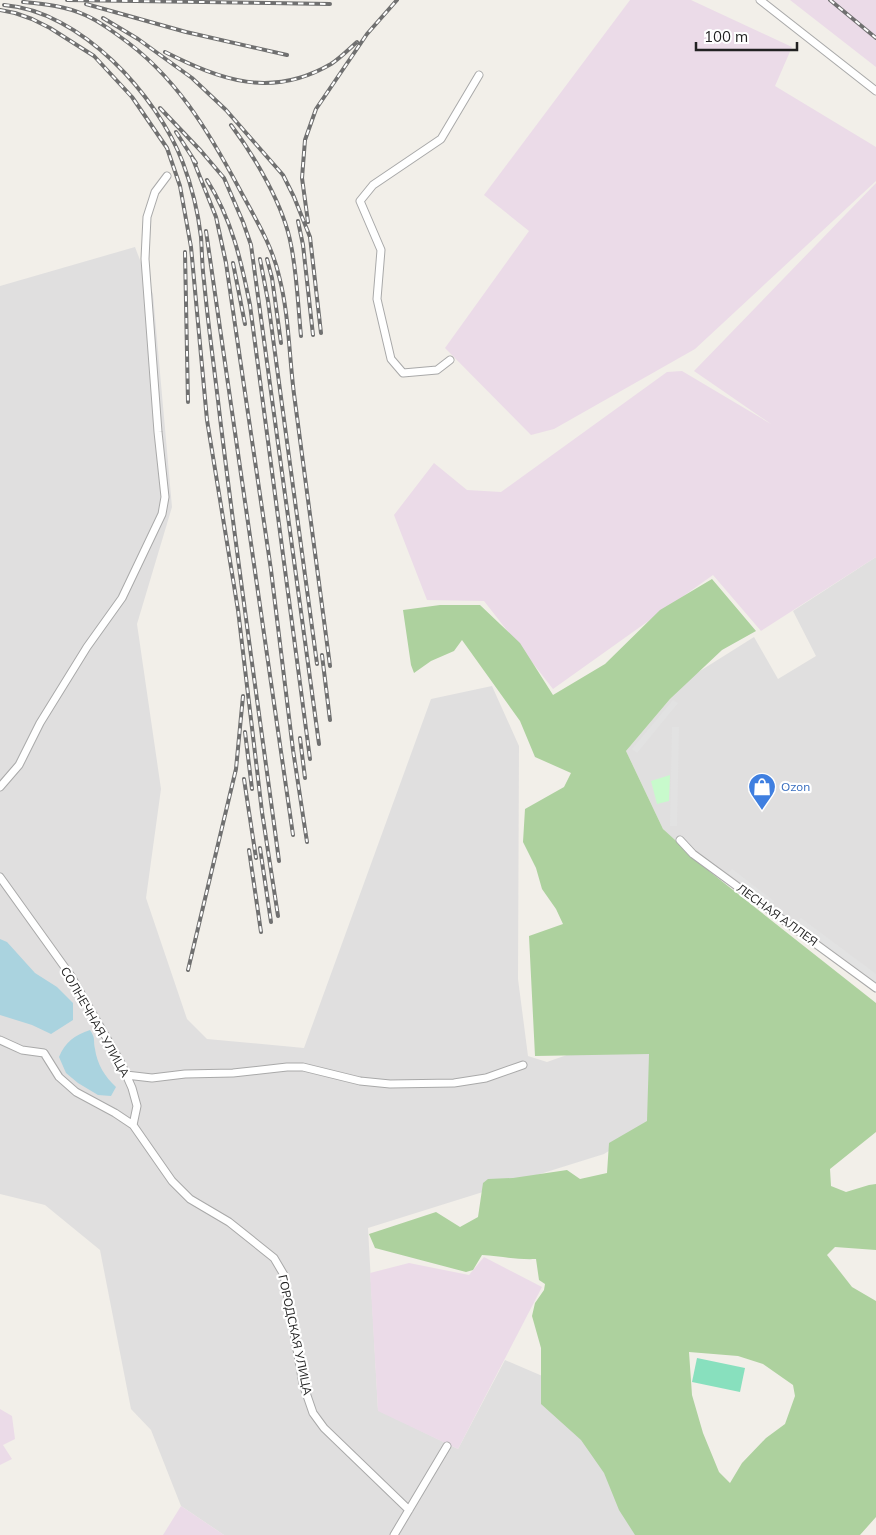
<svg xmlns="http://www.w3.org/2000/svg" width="876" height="1535" font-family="Mulish,sans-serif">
<rect width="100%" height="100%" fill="#f2efe9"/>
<!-- residential -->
<path fill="#e0dfdf" d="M135,247L153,294L172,507L137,624L161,789L146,898L187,1019L207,1039L304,1048L431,699L492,686L519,746L518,979L528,1056L547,1062L618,1037L661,1052L667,1115L604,1154L368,1228L378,1410L458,1449L505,1360L610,1405L672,1535H224L181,1506L151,1430L131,1409L100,1250L45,1205L0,1194V286Z
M876,557V992L689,856L663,829L626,751L670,699L692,676L754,637L778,679L816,656L793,611Z"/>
<!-- industrial -->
<path fill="#ebdbe8" d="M630,0H691L792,47L775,86L876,147V181L695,349L554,429L531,435L445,348L529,231L484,195Z
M790,0H876V67Z
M876,183V557L761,631L713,575L553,689L484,601L427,600L394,515L434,463L467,490L501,492L667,372L682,371L771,424L694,371Z
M484,1257L542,1287L458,1449L378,1411L370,1273L409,1263L469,1275Z
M0,1409L12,1416L15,1439L3,1445L12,1459L0,1465Z
M181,1506L224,1535H163Z"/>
<!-- forest -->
<path fill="#add19e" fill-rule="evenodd" d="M712,579L756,631L722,650L670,699L626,751L663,829L709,871L876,1003V1132L830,1169L831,1186L846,1192L869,1185L876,1184V1250L835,1247L827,1255L852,1287L876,1301V1517L860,1535H635L619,1510L604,1473L581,1440L541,1404V1348L532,1316L535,1303L544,1290L545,1284L539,1280L536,1259C517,1260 500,1256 482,1255L473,1270L466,1272L375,1248L369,1234L436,1212L460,1227L478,1217L483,1183L488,1179L513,1178L567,1170L580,1179L607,1173L609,1143L647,1121L649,1054L535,1056L529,936L563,924L556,909L542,889L536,868L523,842L525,809L564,787L571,773L535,757L520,721L462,640L454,651L431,661L414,673L411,665L403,610L440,605H480L520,643L553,695L605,664L660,610ZM689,1352L738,1356L763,1364L793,1385L795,1396L785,1424L766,1438L742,1463L730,1483L719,1472L703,1433L692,1395Z"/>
<!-- park -->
<path fill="#c8facc" d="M670,775L669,801L657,804L651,781Z"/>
<!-- pitch -->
<path fill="#88e0be" d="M697,1358L745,1368L740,1392L692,1382Z"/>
<!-- parking -->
<path fill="#e2e2e2" d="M673,700L678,703L637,753L632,749Z
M672,727H679L677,826H670Z
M732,869L774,901L771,905L728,873Z
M801,918L876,974V982L796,923Z"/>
<!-- water -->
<path fill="#aad3df" d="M0,939L7,942L35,973L57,987L73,1003V1020L51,1034L32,1025L0,1015Z
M90,1030C96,1039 93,1040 95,1049C97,1064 105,1077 116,1087L111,1096L98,1095L78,1083L66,1073L59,1057C65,1042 75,1035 90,1030Z"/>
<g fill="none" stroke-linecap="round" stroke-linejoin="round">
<defs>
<path id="minor" d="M760,0L876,91
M450,360L437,370L403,373L391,359L377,299L381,250L360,201L373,185L441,139L479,75
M0,787L19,765L40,723L87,647L122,598L162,514L165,497L158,432L145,259L147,217L155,192L167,176
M680,840L693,854L876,988
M0,877L71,976L121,1063L132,1088L137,1106L133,1125
M0,1040L22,1050L44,1053L59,1077L76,1092L115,1113L133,1125L172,1181L190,1199L229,1222L274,1258L284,1275L303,1384L313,1413L324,1428L409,1510
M126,1075L152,1078L185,1074L233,1073L287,1067H303L360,1081L390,1084L454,1083L486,1078L523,1065
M394,1535L447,1446"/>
</defs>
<!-- minor casing -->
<use href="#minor" stroke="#a9a9a9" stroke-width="9"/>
<!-- minor -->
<use href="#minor" stroke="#fff" stroke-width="7"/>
<defs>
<path id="rail" d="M67,0L330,4
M830,0L876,38
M23,2C44,4 66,6 85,15C97,20 108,28 119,36C175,75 208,130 240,190C255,218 272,245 279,276C289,314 289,355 294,394C306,485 318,575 330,666
M86,4L186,32L287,55
M4,5C81,11 157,95 183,163C192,187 198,212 201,237C202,252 202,266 204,281C208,324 214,366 219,409C237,560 259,711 279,861
M0,10L15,13L32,19L50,28L94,56L132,97L167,148L180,186L191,247L207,420L238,610L262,812L278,916
M103,18L138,39L192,78L226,110L283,175L294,197L310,237L321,333
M165,52C221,80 271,99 331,64C340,58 349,49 357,42
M160,108L201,151L224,178L243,222L251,245L319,744
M231,125C255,157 284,206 291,245C297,274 298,306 301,336
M176,132L196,163
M192,157L216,217L226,263L271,570L293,750L307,842
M207,180C232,220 241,260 250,305L310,759
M298,221L303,245L313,335
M308,222L302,178L305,140L316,109L367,34L397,0
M206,231L293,835
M185,252L188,402
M260,259L268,301L317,664
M267,259L272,278L281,343
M233,263L245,324
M322,655L330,720
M245,732L252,789
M300,738L305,778
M244,779L256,858
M260,848L271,922
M249,850L261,932
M188,970L236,769L243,696"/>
</defs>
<!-- rail casing -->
<use href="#rail" stroke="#707070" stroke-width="4"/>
<!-- rail -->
<use href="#rail" stroke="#fff" stroke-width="2" stroke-dasharray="5.5" stroke-linecap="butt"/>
</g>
<!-- icons -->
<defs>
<symbol id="shop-pin" viewBox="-11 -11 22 30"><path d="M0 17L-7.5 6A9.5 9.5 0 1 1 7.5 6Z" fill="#3f7fe0" stroke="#fff"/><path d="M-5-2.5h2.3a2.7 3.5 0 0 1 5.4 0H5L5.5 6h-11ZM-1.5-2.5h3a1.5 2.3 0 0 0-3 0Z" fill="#fff"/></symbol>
</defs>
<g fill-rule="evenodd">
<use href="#shop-pin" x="746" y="771" width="32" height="43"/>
</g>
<g text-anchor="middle" stroke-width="4.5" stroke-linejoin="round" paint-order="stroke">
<!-- shop labels -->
<g font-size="12" fill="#366cbe" stroke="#fff" text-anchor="start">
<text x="781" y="791">Ozon</text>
</g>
<!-- street labels -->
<g font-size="12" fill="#222" stroke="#fff">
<text transform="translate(777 915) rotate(36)" y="4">ЛЕСНАЯ АЛЛЕЯ</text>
<text transform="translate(95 1022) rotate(60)" y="4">СОЛНЕЧНАЯ УЛИЦА</text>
<text transform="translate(295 1335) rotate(78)" y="4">ГОРОДСКАЯ УЛИЦА</text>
</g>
</g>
<!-- scale -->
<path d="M696 42v8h101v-8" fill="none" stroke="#222222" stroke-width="2.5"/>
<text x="704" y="42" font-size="15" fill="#222222" stroke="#ffffff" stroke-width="4" paint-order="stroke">100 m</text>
</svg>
